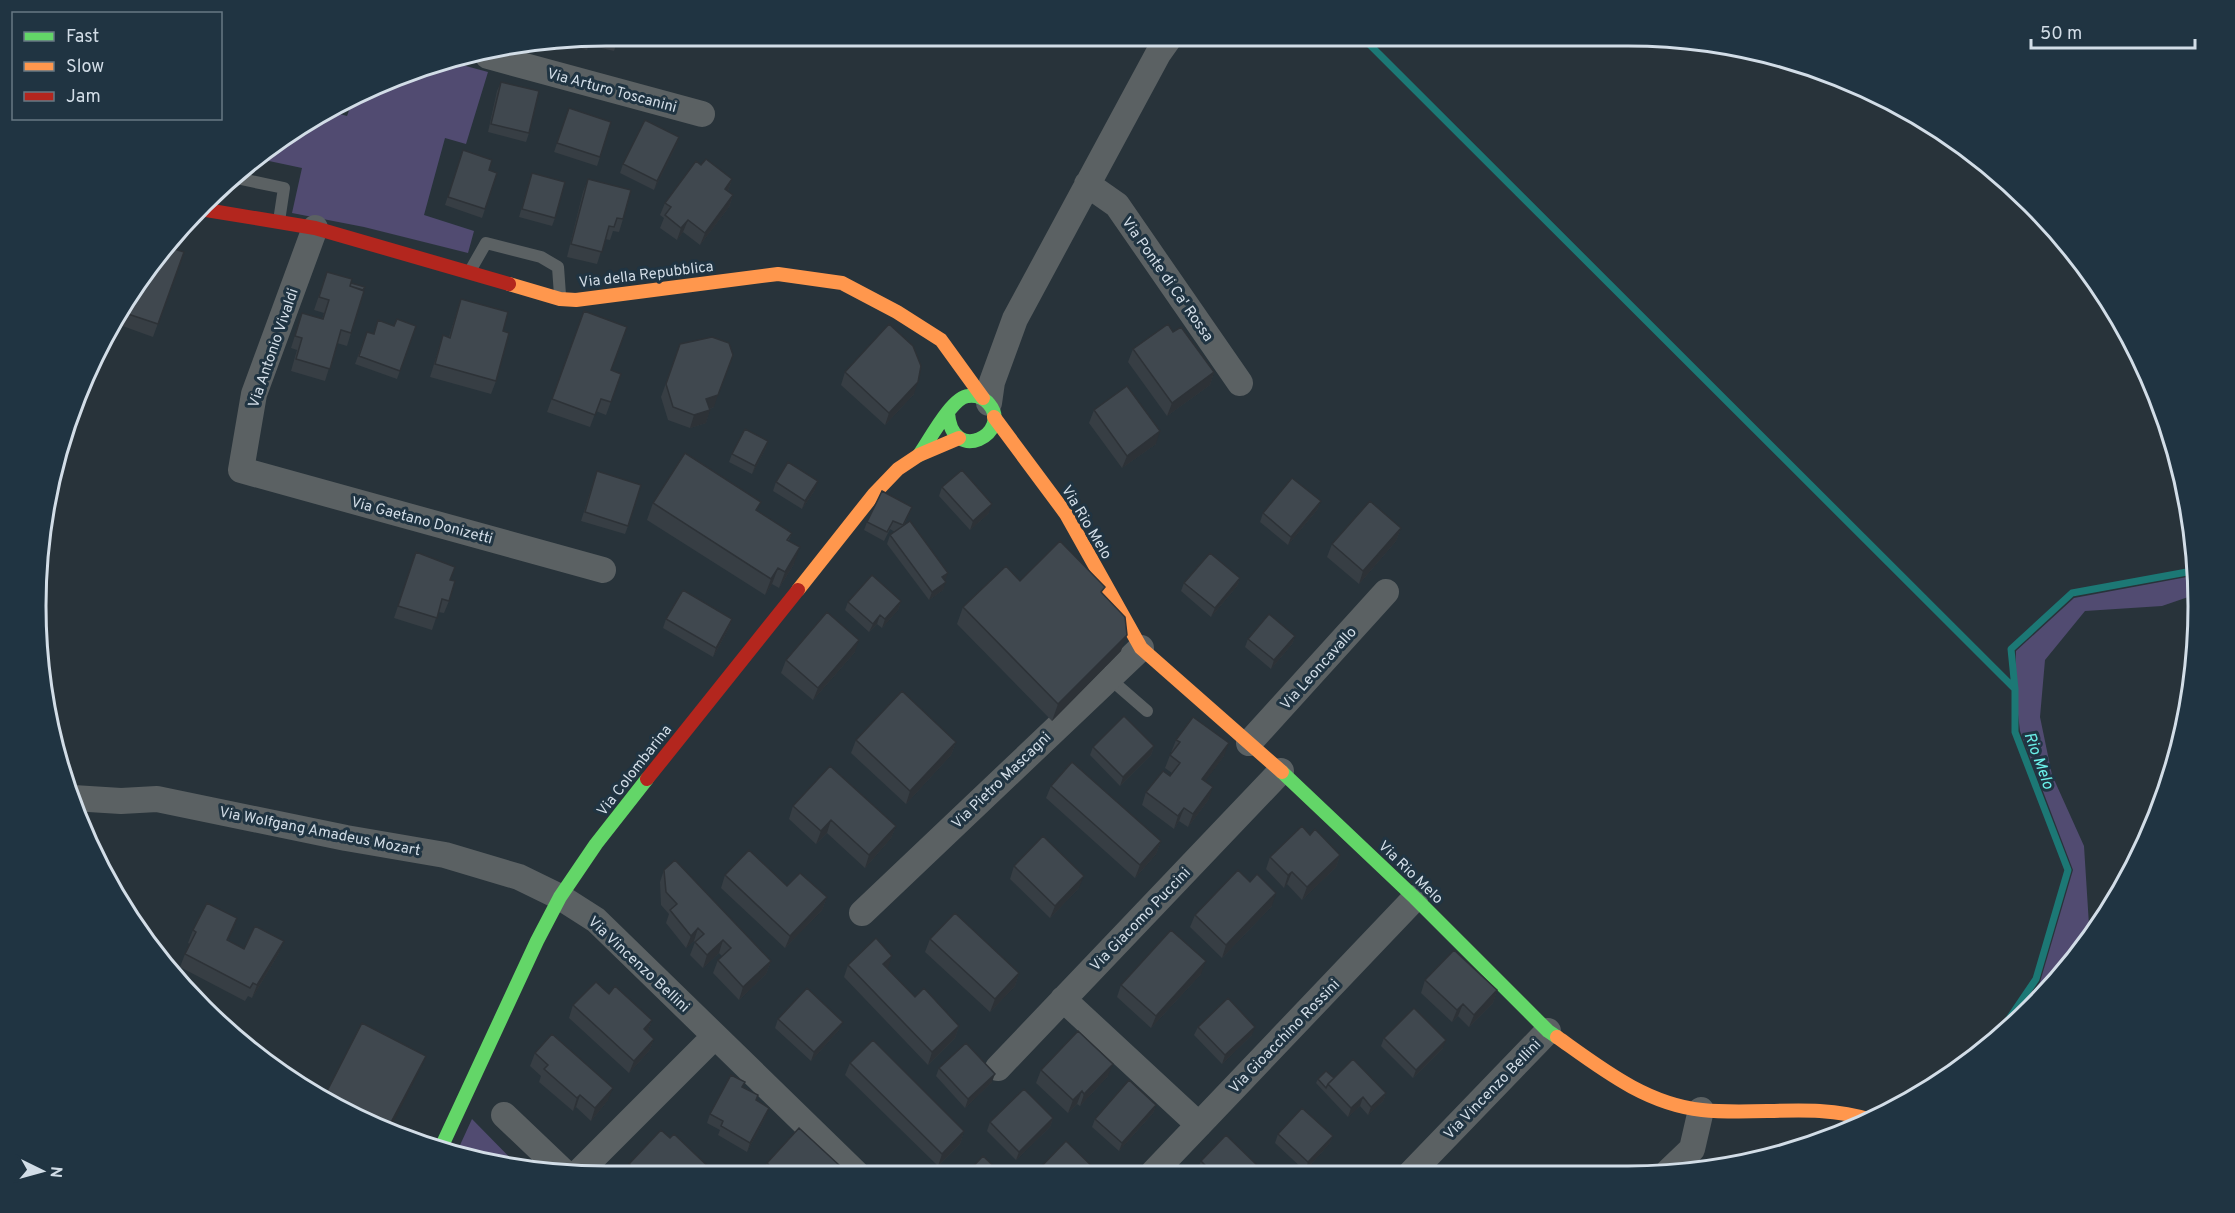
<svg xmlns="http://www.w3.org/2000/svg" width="2235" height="1213" font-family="Overpass,sans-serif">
<rect width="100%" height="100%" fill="#28333a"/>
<!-- green -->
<path fill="#514b71" d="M451,62L488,72L466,144L445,138L424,215L474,231L468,253L364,227L292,213L302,168L255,158L259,154L336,113L347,116L351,105L423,66Z
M2198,575L2197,594L2162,606L2085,611L2045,660L2040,717L2052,775L2084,846L2089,925L2074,959L2057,983L2013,1022L2040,982L2073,870L2020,731L2015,689L2016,651L2074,598Z
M472,1119L519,1167L455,1156Z"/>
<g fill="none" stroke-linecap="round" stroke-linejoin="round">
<!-- stream -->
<path stroke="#1c7875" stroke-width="7" d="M1362,37L2015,689
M1998,1035L2036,979L2068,870L2015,732V689L2011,649L2072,593L2198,570"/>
<!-- lane -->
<path stroke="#5b6163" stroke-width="12" d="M236,178L284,188L279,221
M470,271L486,243L541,257L558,267L560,295
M1109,678L1147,711"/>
<!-- street -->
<path stroke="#5b6163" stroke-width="26" d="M488,56L702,114
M1087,184L1117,205L1240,383
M315,228L254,394L241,470L603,570
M989,403L992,382L1015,319L1158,54L1170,37
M1249,743L1386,592
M73,798L121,801L157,799L346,838L445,855L519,877L560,897L596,920L858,1175
M862,913L1141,648
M1063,999L1199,1125
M998,1068L1281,771
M504,1115L567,1175
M1668,1172L1692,1149L1701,1110
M1411,1173L1548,1031
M1152,1174L1415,898
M575,1176L715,1036"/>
<!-- fast -->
<path stroke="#63d668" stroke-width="14" d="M919,455C929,441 952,397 968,396C976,395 984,398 989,404C1013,433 952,466 948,413
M1282,772L1415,898L1548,1031L1557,1037
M440,1150L537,941L560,897L596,844L647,779"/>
<!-- slow -->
<path stroke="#ff974d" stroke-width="14" d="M509,284L560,299L576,300L778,274L842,283L897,312L941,340L983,398
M994,417L1066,514L1141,648L1282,772
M798,590L874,494L898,469L919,455L959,438
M1557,1037C1602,1069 1646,1104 1702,1110C1759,1116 1816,1102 1871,1120"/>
<!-- jam -->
<path stroke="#b3261e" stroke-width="14" d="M206,210L315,228L509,284
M647,779L798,590"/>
</g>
<!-- wall -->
<path fill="#373e44" d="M606,36H619L614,51L589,45L587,50L576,47L577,43L570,42Z
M501,82L529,133L526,142L488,132L497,91Z
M569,108L600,157L597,166L554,152Z
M679,137L676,146L654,190L620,173L623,164Z
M463,150L489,170L497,173L482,218L445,205Z
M701,165L732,179L728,191L733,195L729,207L700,245L683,232L677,240L660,228L664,218L660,215L665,203Z
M532,173L555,218L552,226L519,217Z
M588,179L623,219L619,232L613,231L610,240L605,239L597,264L567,257L583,192Z
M184,252L153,337L117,324L132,290Z
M327,272L351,283V333L347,346L337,343L325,381L291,371L297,350L291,348L302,313L322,319L324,313L314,310Z
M461,299L503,331L496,381L491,394L430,377L443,335L449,337Z
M584,311L611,370L621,374L606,415L596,411L590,427L547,412Z
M394,326H416L397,379L355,364L367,332L374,334Z
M1173,332L1214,372L1210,385L1167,416L1128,362L1133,349Z
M680,344L714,407L710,409L706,423L690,428L668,420L661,397Z
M845,372L914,394L885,425L841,385Z
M1094,410L1156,444L1122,468L1089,423Z
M768,441L765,450L752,474L729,462L732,454Z
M597,471L628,526L625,534L581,521Z
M776,482L815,490L802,509L773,491Z
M942,487L989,513L970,530L939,496Z
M1321,501L1317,510L1288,545L1260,522L1263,513Z
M653,503L758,511L792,533L789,540L794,564L779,588L772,584L765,595L647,520Z
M912,507L904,525L945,581L943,590L929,600L887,544L890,535L895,532L890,529L884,541L864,530L867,522Z
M1401,528L1396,541L1359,584L1327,557L1332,544Z
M416,552L450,580L449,601L444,613L438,612L432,630L394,618Z
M1240,578L1237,586L1211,617L1181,591L1184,583Z
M1020,581L1103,594L1121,651L1052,721L957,624L963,607Z
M901,601L898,610L882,628L877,624L869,632L845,610L848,602Z
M666,619H732L729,628L713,657L663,628Z
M1295,636L1292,644L1271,669L1245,647L1248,639Z
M855,652L813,700L781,673L786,660Z
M856,740L956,742L951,755L906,804L851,753Z
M1176,740L1224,756L1205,781L1209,799L1188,827L1179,821L1174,829L1142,805L1146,792L1170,776L1172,773L1165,768Z
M1154,746L1151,755L1120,786L1090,755L1093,747Z
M1051,786L1161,841L1156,854L1135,878L1046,798Z
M793,806L896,826L891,838L865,868L827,833L816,844L789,819Z
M1310,835L1340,855L1336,867L1302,900L1287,884L1284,888L1266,869L1270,857Z
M1014,866L1079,888L1050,918L1010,879Z
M664,870L771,961L766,974L739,1000L713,973L718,960L722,956L719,953L703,968L690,955L695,942L694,941L686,948L666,923L669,914L661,905L660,882Z
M725,875L787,886L827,897L822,910L785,948L721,888Z
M1250,882L1272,906L1222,958L1190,927L1195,915Z
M237,918L228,941L244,949L279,953L252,998L248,996L245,1001L180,967L185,954L190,944L188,943L193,930Z
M930,939L1019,973L1015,986L990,1012L925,952Z
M848,965L887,969L915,997L959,1026L955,1038L928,1065L844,977Z
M1201,974L1151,1028L1117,997L1121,985Z
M1425,980L1497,990L1493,1003L1469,1027L1458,1016L1452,1022L1421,993Z
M609,994L652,1020L647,1033L654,1039L649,1051L629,1073L569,1018L573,1005Z
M778,1019L839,1030L811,1061L775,1028Z
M1198,1027L1252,1035L1222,1064L1194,1035Z
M1384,1038L1443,1048L1413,1078L1381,1046Z
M535,1053L608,1100L591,1121L576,1107L573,1111L539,1082L541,1076L530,1066Z
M850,1063L964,1131L960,1144L938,1166L845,1075Z
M939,1068L992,1082L965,1108L936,1076Z
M1041,1070L1108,1076L1080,1106L1077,1104L1068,1113L1036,1083Z
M1334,1078L1386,1093L1383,1101L1368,1115L1360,1106L1348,1117L1316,1083L1318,1079Z
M743,1087L756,1101L766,1116L747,1152L718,1135L720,1130L707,1123L710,1114Z
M1156,1105L1153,1113L1119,1151L1092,1127L1095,1119Z
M1053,1118L1050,1127L1016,1160L987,1131L990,1122Z
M1278,1134L1333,1136L1329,1144L1305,1171L1275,1143Z
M670,1138L717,1175L624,1176L629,1164Z
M1201,1161L1261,1169L1259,1174H1197L1196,1173Z
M767,1163L835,1175H762Z"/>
<!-- shaded-wall -->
<path fill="#2d3237" d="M679,137L676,146L654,190L657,181Z
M732,179L728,191L725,189Z
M733,195L729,207L700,245L705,233Z
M688,220L683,232L677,240L681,228Z
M1214,372L1210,385L1167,416L1172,403Z
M918,382L914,394L885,425L889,413Z
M718,395L714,407L702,412L706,399Z
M710,410L706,423L690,428L694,415Z
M1160,431L1156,444L1122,468L1127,456Z
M768,441L765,450L752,474L755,466Z
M818,481L815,490L802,509L805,501Z
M1321,501L1317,510L1288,545L1291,537Z
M992,504L989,513L970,530L973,521Z
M1401,528L1396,541L1359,584L1363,571Z
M800,547L794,564L779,588L785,572Z
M778,568L772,584L765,595L771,579Z
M948,573L945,581L942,577Z
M1240,578L1237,586L1211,617L1215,608Z
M946,582L943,590L929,600L932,592Z
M901,601L898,610L882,628L885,619Z
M880,615L877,624L869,632L873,624Z
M732,619L729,628L713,657L716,648Z
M1127,635L1121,651L1052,721L1058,704Z
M1295,636L1292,644L1271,669L1274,660Z
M859,640L855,652L813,700L818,688Z
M956,742L951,755L906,804L910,791Z
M1229,743L1224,756L1198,791L1202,779Z
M1154,746L1151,755L1120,786L1123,777Z
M1213,787L1209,799L1188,827L1193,814Z
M1184,808L1179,821L1174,829L1178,816Z
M831,820L827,833L816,844L821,831Z
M896,826L891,838L865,868L869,855Z
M1161,841L1156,854L1135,878L1140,865Z
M1340,855L1336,867L1302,900L1307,887Z
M1292,872L1287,884L1284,888L1288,875Z
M1084,876L1079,888L1050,918L1055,906Z
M1276,893L1272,906L1222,958L1226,945Z
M827,897L822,910L785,948L790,936Z
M237,918L233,931L222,952L227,940Z
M698,928L694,941L686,948L691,936Z
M723,940L719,953L703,968L707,955Z
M284,941L279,953L252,998L257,985Z
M892,956L888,968L879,977L883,964Z
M771,961L766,974L739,1000L743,987Z
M1206,961L1201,974L1151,1028L1156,1016Z
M1019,973L1015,986L990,1012L995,999Z
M1497,990L1493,1003L1469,1027L1474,1015Z
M1463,1004L1458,1016L1452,1022L1457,1010Z
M652,1020L647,1033L644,1029Z
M843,1022L839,1030L811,1061L814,1052Z
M959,1026L955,1038L928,1065L932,1052Z
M1255,1027L1252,1035L1222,1064L1225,1055Z
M654,1039L649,1051L629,1073L634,1061Z
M1446,1040L1443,1048L1413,1078L1416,1070Z
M426,1056L421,1068L390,1129L388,1128Z
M1113,1064L1108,1076L1080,1106L1084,1094Z
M995,1074L992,1082L965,1108L968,1099Z
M613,1088L608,1100L591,1121L595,1108Z
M1082,1091L1077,1104L1068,1113L1073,1100Z
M1386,1093L1383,1101L1368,1115L1371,1107Z
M580,1095L576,1107L573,1111L577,1098Z
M1363,1097L1360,1106L1348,1117L1351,1108Z
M1156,1105L1153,1113L1119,1151L1122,1143Z
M769,1108L766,1116L747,1152L750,1143Z
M1053,1118L1050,1127L1016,1160L1019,1152Z
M964,1131L960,1144L938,1166L942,1154Z
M1333,1136L1329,1144L1305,1171L1308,1162Z
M839,1165L835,1175H830Z"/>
<!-- building -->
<path fill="#40484f" stroke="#2d3237" stroke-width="1.5" d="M607,36H619L618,39Z
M501,82L539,91L529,133L491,124Z
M569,108L611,122L600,157L557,143Z
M645,120L679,137L657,181L623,164Z
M463,150L492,160L489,170L497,173L485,209L448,197Z
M706,159L732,179L725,189L733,195L705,233L688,220L681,228L665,215L671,207L665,203L696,161L701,165Z
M532,173L565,182L555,218L522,209Z
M588,179L631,190L623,219L617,218L614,227L609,226L602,252L571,244Z
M171,248L184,252L158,324L122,312L132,290Z
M327,272L352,279L350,286L364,291L351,333L341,330L330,369L296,359L302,338L295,336L302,313L323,319L329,300L319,297Z
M351,283L365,287L363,290L350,286Z
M461,299L508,312L503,331L509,333L496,381L435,364L443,335L450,338Z
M584,311L627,327L611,370L621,374L611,402L601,399L595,415L552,399Z
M397,319L416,326L400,371L359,356L367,332L374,334L378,320L394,326Z
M889,324L913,346L921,366L918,382L889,413L845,372Z
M1168,324L1173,332L1181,327L1214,372L1172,403L1133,349Z
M712,337L729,343L733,355L718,395L706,399L710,410L694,415L673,407L666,384L680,344Z
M1127,386L1160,431L1127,456L1094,410Z
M745,429L768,441L755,466L732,454Z
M685,453L761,502L756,510L792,533L787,540L800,547L785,572L778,568L771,579L653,503Z
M788,462L818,481L805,501L776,482Z
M962,470L992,504L973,521L942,487Z
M597,471L641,485L628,526L585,512Z
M1292,478L1321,501L1291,537L1263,513Z
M882,491L912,507L903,525L893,521L887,532L867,522Z
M1370,501L1401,528L1363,571L1332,544Z
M910,521L948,573L942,577L946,582L932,592L890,535Z
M1060,541L1105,587L1101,592L1125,617L1127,635L1058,704L963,607L1006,566L1020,581Z
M416,552L455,567L450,580L455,581L449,601L442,599L437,618L398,606Z
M1210,553L1240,578L1215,608L1184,583Z
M872,575L901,601L885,619L880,615L873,624L848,602Z
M683,590L732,619L716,648L666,619Z
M827,612L859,640L818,688L786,660Z
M1269,614L1295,636L1274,660L1248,639Z
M902,691L956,742L910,791L856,740Z
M1124,716L1154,746L1123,777L1093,747Z
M1193,717L1229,743L1202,779L1213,787L1193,814L1184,808L1178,816L1146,792L1163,771L1170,776L1180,763L1170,755L1180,742L1176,740Z
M1072,762L1161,841L1140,865L1051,786Z
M830,766L896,826L869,855L831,820L821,831L793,806Z
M1302,826L1310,835L1315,829L1340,855L1307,887L1292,872L1288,875L1270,857Z
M1043,836L1084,876L1055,906L1014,866Z
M749,850L787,886L800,873L827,897L790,936L725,875Z
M675,860L771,961L743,987L718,960L731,948L723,940L707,955L695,942L704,934L698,928L691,936L670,910L677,904L666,892L664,870Z
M1238,870L1250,882L1257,874L1276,893L1226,945L1195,915Z
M207,903L237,918L227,940L244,949L255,926L284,941L257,985L253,983L250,988L185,954L196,932L193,930Z
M955,913L1019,973L995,999L930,939Z
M1171,930L1206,961L1156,1016L1121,985Z
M876,938L892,956L883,964L915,997L924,988L959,1026L932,1052L848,965Z
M1454,950L1497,990L1474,1015L1463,1004L1457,1010L1425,980Z
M596,982L609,994L615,986L652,1020L644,1029L654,1039L634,1061L573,1005Z
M807,988L843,1022L814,1052L778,1019Z
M1228,998L1255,1027L1225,1055L1198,1027Z
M1414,1008L1446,1040L1416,1070L1384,1038Z
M362,1023L426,1056L388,1128L322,1101Z
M1078,1031L1113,1064L1084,1094L1082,1091L1073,1100L1041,1070Z
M552,1034L613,1088L595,1108L580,1095L577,1098L544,1069L548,1065L535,1053Z
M873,1040L964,1131L942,1154L850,1063Z
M966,1043L995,1074L968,1099L939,1068Z
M1353,1059L1386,1093L1371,1107L1363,1097L1351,1108L1328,1084Z
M1326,1071L1334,1078L1328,1084L1326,1088L1318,1079Z
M731,1075L745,1082L742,1087L758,1095L756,1100L769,1108L750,1143L721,1126L723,1121L710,1114Z
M1129,1080L1156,1105L1122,1143L1095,1119Z
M1024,1089L1053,1118L1019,1152L990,1122Z
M1302,1108L1333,1136L1308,1162L1278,1134Z
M799,1128L839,1165L830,1175H779L767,1163Z
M661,1130L670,1138L674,1134L717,1175L641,1176L629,1164Z
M1226,1135L1261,1169L1256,1174H1207L1210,1170L1201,1161Z
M1066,1141L1100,1174H1042L1038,1170Z
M983,1156L1002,1174L965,1175Z"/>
<g text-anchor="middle" stroke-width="6" stroke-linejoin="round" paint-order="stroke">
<!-- street labels -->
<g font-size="15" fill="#d2dde7" stroke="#203442">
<text transform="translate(612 90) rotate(15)" y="5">Via Arturo Toscanini</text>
<text transform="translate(646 274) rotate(-7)" y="5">Via della Repubblica</text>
<text transform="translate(1168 279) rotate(55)" y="5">Via Ponte di Ca' Rossa</text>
<text transform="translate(273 348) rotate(-71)" y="5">Via Antonio Vivaldi</text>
<text transform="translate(422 520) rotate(15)" y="5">Via Gaetano Donizetti</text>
<text transform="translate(1087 522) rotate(59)" y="5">Via Rio Melo</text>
<text transform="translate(1318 668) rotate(-48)" y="5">Via Leoncavallo</text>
<text transform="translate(634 770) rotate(-52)" y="5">Via Colombarina</text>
<text transform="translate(1001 780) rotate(-44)" y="5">Via Pietro Mascagni</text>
<text transform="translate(320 831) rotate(11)" y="5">Via Wolfgang Amadeus Mozart</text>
<text transform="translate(1411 872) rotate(44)" y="5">Via Rio Melo</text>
<text transform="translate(1140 919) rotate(-46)" y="5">Via Giacomo Puccini</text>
<text transform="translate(639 964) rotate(43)" y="5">Via Vincenzo Bellini</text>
<text transform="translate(1284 1036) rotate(-46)" y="5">Via Gioacchino Rossini</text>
<text transform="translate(1492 1089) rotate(-46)" y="5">Via Vincenzo Bellini</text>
</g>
<!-- water labels -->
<g font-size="16" font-style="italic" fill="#6bf0e9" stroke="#203442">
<text transform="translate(2040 760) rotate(70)" y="6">Rio Melo</text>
</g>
</g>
<!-- crop -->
<path d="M0 0H2235V1213H0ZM606 46H1628A560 560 0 0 1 2188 606V606A560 560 0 0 1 1628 1166H606A560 560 0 0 1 46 606V606A560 560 0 0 1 606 46Z" fill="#203442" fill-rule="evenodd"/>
<path fill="none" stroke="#d2dde7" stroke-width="3" d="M606 46H1628A560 560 0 0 1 2188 606V606A560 560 0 0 1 1628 1166H606A560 560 0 0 1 46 606V606A560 560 0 0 1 606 46Z"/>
<!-- legend -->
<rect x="12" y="12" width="210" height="108" fill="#203442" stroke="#677884" stroke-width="1.5"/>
<rect x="24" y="32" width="30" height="9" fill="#63d668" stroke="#677884" stroke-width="1.5"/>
<text x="66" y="42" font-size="18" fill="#d2dde7">Fast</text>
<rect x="24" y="62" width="30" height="9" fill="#ff974d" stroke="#677884" stroke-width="1.5"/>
<text x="66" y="72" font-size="18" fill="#d2dde7">Slow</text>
<rect x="24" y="92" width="30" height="9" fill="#b3261e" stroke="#677884" stroke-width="1.5"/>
<text x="66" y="102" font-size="18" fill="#d2dde7">Jam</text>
<!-- north arrow -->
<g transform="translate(42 1171) rotate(95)" stroke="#203442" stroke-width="4.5" paint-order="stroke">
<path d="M0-4.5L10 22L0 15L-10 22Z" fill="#d2dde7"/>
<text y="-9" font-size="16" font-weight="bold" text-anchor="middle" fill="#d2dde7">N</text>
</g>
<!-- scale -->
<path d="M2031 39v9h164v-9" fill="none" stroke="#d2dde7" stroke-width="3"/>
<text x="2040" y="39" font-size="18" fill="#d2dde7" stroke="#203442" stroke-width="4.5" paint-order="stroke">50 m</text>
</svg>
